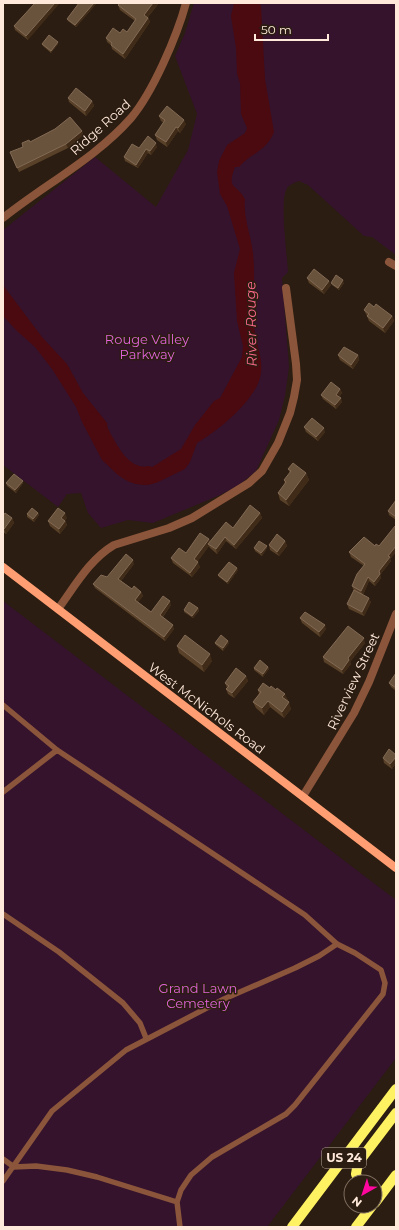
<svg xmlns="http://www.w3.org/2000/svg" width="399" height="1230" font-family="Montserrat,sans-serif">
<rect width="100%" height="100%" fill="#2b1d11"/>
<!-- green -->
<path fill="#35132d" d="M194,3H396V255L372,237L364,236L308,185L299,181C294,183 288,185 286,190C280,204 287,254 288,272L282,278L289,367L285,396L279,420L256,471L239,485L220,495L153,523L128,520L101,528L88,513L81,493L67,494L58,507L3,465V230L95,157L156,207L188,150L197,114L175,56L185,33Z
M3,601L396,900V1058L267,1227H3Z"/>
<!-- water -->
<path fill="#4a0a0f" d="M234,3H259L261,6L265,79L274,132C266,152 252,152 239,167H235C226,190 237,184 245,199C243,217 251,235 253,253C256,277 252,301 254,326C255,342 263,356 261,373C258,399 217,432 197,443L190,462L185,469L156,483L148,485L136,484L117,474L102,460L82,422L76,407L52,369L35,347L17,331L3,316V285L42,337L67,364L83,393L107,423L108,431L105,439V449L110,460L119,467L141,474L181,449L195,425L214,401L220,398L242,357L243,346L237,321L234,273L240,249L227,206L220,194L217,172L219,161L227,145L245,133L247,128L241,114L240,83L237,74L236,48L231,16Z"/>
<g fill="none" stroke-linecap="round" stroke-linejoin="round">
<!-- river -->
<path stroke="#4a0a0f" stroke-width="18" d="M94,421C105,442 120,480 148,475"/>
<!-- lane -->
<path stroke="#8a553b" stroke-width="5.5" d="M3,705L57,750L305,915L337,944L355,953L381,970L385,983L383,994L295,1105L286,1114L212,1157L191,1175L181,1190L177,1202L180,1227
M3,792L57,750
M3,914L59,952L123,1003L140,1023L146,1038
M3,1159L14,1167L36,1166L67,1170L97,1177L177,1202
M3,1181L52,1111L126,1050L224,999L295,968L319,956L337,944"/>
<!-- street -->
<path stroke="#8a553b" stroke-width="8" d="M3,218C44,185 96,158 131,118C153,92 177,36 186,3
M389,262L396,266
M58,609C75,586 89,560 114,545L169,528L192,518L249,483L262,471L278,443L290,413L294,397L297,380L296,364L286,288
M303,796L354,713L369,682L396,614"/>
<!-- secondary -->
<path stroke="#ff9e72" stroke-width="8" d="M3,567L396,868"/>
<!-- primary -->
<path stroke="#fff262" stroke-width="10" d="M359,1182L356,1174L358,1163L396,1113
M375,1203L396,1175
M292,1227L396,1089
M356,1227L372,1206"/>
</g>
<!-- wall -->
<path fill="#594129" d="M35,3L28,40L15,30L14,26Z
M79,3H95L96,4L76,27L68,21L67,19Z
M120,3H159L148,17L150,22L125,59L112,49L111,45L107,42L106,38L120,33L127,32L135,21L120,10L118,5Z
M58,42V44L51,53L43,46L42,44Z
M68,98L92,101L94,106L86,116L69,102Z
M159,116L186,124L180,133L178,131L167,147L157,140L155,135L164,123L161,121Z
M82,131L83,135L68,148L19,172L12,157L23,147L30,142Z
M157,147L151,155L148,153L138,168L125,161L124,157L139,148Z
M307,278L331,285L324,294L309,283Z
M331,283H344L339,290L332,285Z
M364,310L392,316L394,321L385,333L369,321L367,316Z
M338,355H358L359,360L353,369L340,360Z
M340,389L342,393L339,397L342,402L336,409L323,399L321,395Z
M304,427L325,432L318,441L306,432Z
M288,469L306,473L309,480L289,506L280,500L278,493L285,484L284,480L290,473Z
M23,481V483L16,493L7,486L6,483Z
M396,500V520L389,515L388,511Z
M38,513L39,515L34,522L27,517V514Z
M260,513L262,518L236,549L226,541L217,554L210,548L209,546L197,562L200,567L192,577L173,563L171,558L186,553L209,539L210,542L233,528Z
M3,516L12,518L14,523L6,534L3,532Z
M67,518L65,520L67,525L60,534L50,526L48,521Z
M396,527V552L390,559L391,561L380,575L381,578L375,586L369,581L363,595L371,602L364,616L349,609L347,604L354,591L352,586L364,566L351,557L349,552L375,546H379Z
M285,541L287,546L279,556L270,550L269,545Z
M267,546V548L262,556L255,551L254,548Z
M134,564L121,581L132,589L141,592L143,596L138,602L151,612L171,605L163,617L174,629L165,641L95,588L93,584Z
M238,570L228,584L219,577L218,575Z
M198,608L199,611L193,618L184,612V610Z
M300,618L326,629L320,637L302,623Z
M215,643H229L223,651L216,645Z
M365,643L350,662L351,664L343,674L324,662L323,657Z
M177,646L212,661L204,672L179,653Z
M268,667L269,669L263,677L254,670V668Z
M396,673V691L391,687L389,683Z
M246,676L248,681L234,698L228,694L226,689L227,688L225,683Z
M270,688L276,690L288,700L287,701L291,709L284,718L270,707L264,715L256,708L253,702L259,694L258,690Z
M396,757V763L392,769L384,763L383,758Z"/>
<!-- shaded-wall -->
<path fill="#3f2b18" d="M55,3H60L28,40L26,36Z
M94,3H95L96,4L76,27L75,25Z
M153,3H159L146,19L144,15Z
M148,18L150,22L125,59L123,54Z
M58,42V44L51,53V51Z
M92,101L94,106L86,116L85,111Z
M184,120L186,124L180,133L178,128Z
M176,127L178,131L167,147L166,142Z
M82,131L83,135L68,148L66,144Z
M156,143L157,147L151,155L150,151Z
M146,149L148,153L138,168L136,165Z
M343,280L344,283L339,290L338,288Z
M329,281L331,285L324,294L322,290Z
M392,316L394,321L385,333L383,328Z
M358,355L359,360L353,369L351,365Z
M340,389L342,393L338,399L336,395Z
M341,398L342,402L336,409L335,405Z
M324,428L325,432L318,441L316,437Z
M306,473L309,480L289,506L286,500Z
M23,481V483L16,493L15,490Z
M38,513L39,515L34,522L33,519Z
M65,513L67,518L63,523L61,518Z
M260,513L262,518L236,549L234,545Z
M12,518L14,523L6,534L4,529Z
M65,521L67,525L60,534L59,529Z
M225,537L226,541L217,554L216,549Z
M209,539L210,544H208L209,546L196,564L194,559Z
M285,541L287,546L279,556L277,552Z
M267,546V548L262,556L261,553Z
M396,546V552L390,559L391,561L380,575L381,578L375,586L374,582L379,571L388,556Z
M133,560L134,564L119,583L118,579Z
M198,562L200,567L192,577L190,573Z
M237,568L238,570L228,584L227,582Z
M368,577L369,581L363,595L361,591Z
M141,592L143,596L137,604L135,600Z
M369,598L371,602L364,616L362,612Z
M170,601L171,605L161,619L160,615Z
M198,608L199,611L193,618L192,616Z
M173,625L174,629L165,641L164,637Z
M325,625L326,629L320,637L319,632Z
M364,638L365,643L350,662L351,664L343,674L342,670L348,658Z
M228,641L229,643L223,651V648Z
M210,654L212,661L204,672L202,665Z
M268,667L269,669L263,677V674Z
M246,676L248,681L234,698L232,693Z
M285,694L288,700L285,704L282,697Z
M268,701L270,707L264,715L262,708Z
M289,702L291,709L284,718L282,712Z
M396,757V763L392,769L390,764Z"/>
<!-- building -->
<path fill="#6a533c" stroke="#826a55" d="M35,3H55L26,36L14,26Z
M79,3H94L75,25L67,19Z
M120,3H153L144,15L148,18L123,54L111,45L112,43L106,38L113,28L120,33L123,29L127,32L136,19L118,5Z
M49,35L58,42L51,51L42,44Z
M76,88L92,101L85,111L68,98Z
M167,106L184,120L178,128L176,127L166,142L155,135L165,120L159,116Z
M70,117L82,131L66,144L17,168L10,152L23,147L22,143L29,140L30,142L55,129Z
M148,136L156,143L150,151L146,149L136,165L124,157L132,144L139,148Z
M314,269L329,281L322,290L307,278Z
M336,275L343,280L338,288L331,283Z
M369,303L374,307L376,304L392,316L383,328L367,316L369,314L364,310Z
M344,347L358,355L351,365L338,355Z
M331,382L340,389L336,395L341,398L335,405L321,395Z
M312,418L324,428L316,437L304,427Z
M293,463L306,473L286,500L278,493L286,482L284,480L291,471L288,469Z
M14,474L23,481L15,490L6,483Z
M396,500V517L388,511Z
M250,505L260,513L234,545L225,537L216,549L208,544L226,522L233,528Z
M32,508L38,513L33,519L27,514Z
M58,508L65,513L61,518L65,521L59,529L48,521Z
M5,513L12,518L4,529L3,528V516Z
M395,526L396,527V546L388,556L390,557L379,571L380,574L374,582L368,577L361,591L352,586L357,574L365,564L349,552L364,537L375,546L376,544L379,546Z
M200,533L209,539L194,559L198,562L190,573L171,558L179,548L186,553Z
M277,534L285,541L277,552L269,545Z
M259,541L267,546L261,553L254,548Z
M126,554L133,560L118,579L132,589L134,586L141,592L135,600L151,612L163,596L170,601L160,615L173,625L164,637L93,584L101,575L107,577Z
M229,562L237,568L227,582L218,575Z
M354,590L369,598L362,612L347,604Z
M189,602L198,608L192,616L184,610Z
M305,612L325,625L319,632L300,618Z
M348,626L364,638L348,658L349,660L342,670L323,657Z
M185,635L210,654L202,665L177,646Z
M221,635L228,641L223,648L215,643Z
M260,660L268,667L263,674L254,668Z
M236,668L246,676L232,693L226,689L229,686L225,683Z
M396,673V688L389,683Z
M263,683L270,688L271,686L276,690L277,688L285,694L282,697L289,702L282,712L268,701L262,708L253,702L261,692L258,690Z
M389,749L396,755V757L390,764L383,758Z"/>
<g text-anchor="middle" stroke-width="3" stroke-linejoin="round" paint-order="stroke">
<!-- shield labels -->
<rect fill="#2b1d11" stroke="#bfac9e" stroke-width="1" x="322" y="1148" width="44" height="20" rx="3"/>
<g font-size="12" font-weight="bold" fill="#ffe9db">
<text x="344" y="1162">US 24</text>
</g>
<!-- street labels -->
<g font-size="13" fill="#ffe9db" stroke="#2b1d11">
<text transform="translate(100 127) rotate(-42)" y="5">Ridge Road</text>
<text transform="translate(353 681) rotate(-65)" y="5">Riverview Street</text>
<text transform="translate(207 708) rotate(37)" y="5">West McNichols Road</text>
</g>
<!-- park labels -->
<g font-size="13" fill="#e263dd" stroke="#2b1d11">
<text x="147" y="344">Rouge Valley<tspan x="147" dy="15">Parkway</tspan></text>
<text x="198" y="993">Grand Lawn<tspan x="198" dy="15">Cemetery</tspan></text>
</g>
<!-- water labels -->
<g font-size="14" font-style="italic" fill="#ff698e" stroke="#2b1d11">
<text transform="translate(251 324) rotate(-91)" y="5">River Rouge</text>
</g>
</g>
<!-- border -->
<rect width="399" height="1230" fill="none" stroke="#ffe9db" stroke-width="8"/>
<!-- north arrow -->
<g transform="translate(363 1194) rotate(219)"><circle r="19" fill="#2b1d11" stroke="#806f62"/>
<path d="M0-3L7 15L0 10L-7 15Z" fill="#ff079e"/>
<text y="-6" font-size="11" font-weight="bold" text-anchor="middle" fill="#ffe9db">N</text>
</g>
<!-- scale -->
<path d="M255 34v6h73v-6" fill="none" stroke="#ffe9db" stroke-width="2"/>
<text x="261" y="34" font-size="12" fill="#ffe9db" stroke="#2b1d11" stroke-width="3" paint-order="stroke">50 m</text>
</svg>
